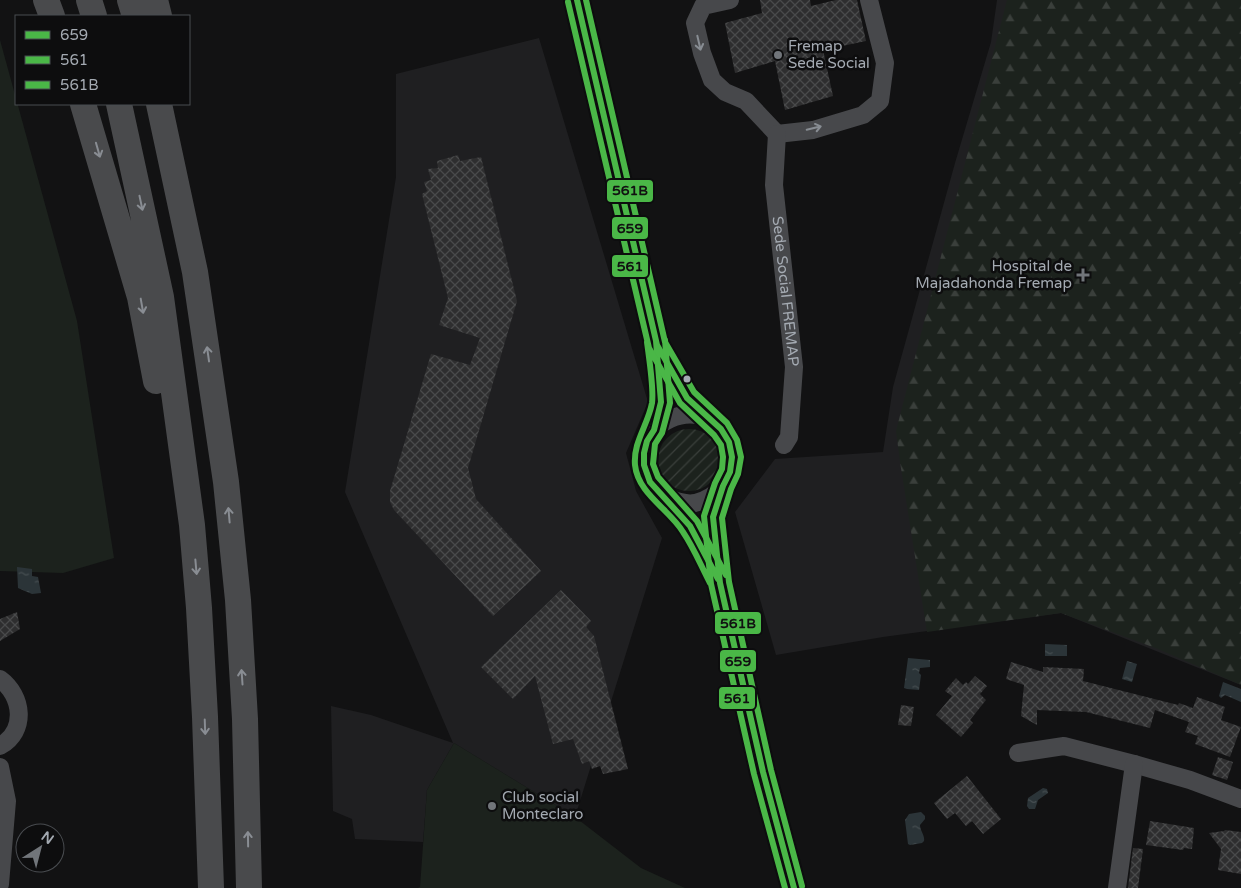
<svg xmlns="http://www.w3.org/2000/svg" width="1241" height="888" font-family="'Varela Round',sans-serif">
<defs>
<pattern id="forest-firs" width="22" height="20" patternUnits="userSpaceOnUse" patternTransform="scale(1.25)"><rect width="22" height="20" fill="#1c221d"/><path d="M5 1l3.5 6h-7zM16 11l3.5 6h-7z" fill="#3a3f3b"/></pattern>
<pattern id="garden-furrows" width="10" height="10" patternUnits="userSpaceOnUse" patternTransform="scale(1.25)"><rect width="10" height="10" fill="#1c221d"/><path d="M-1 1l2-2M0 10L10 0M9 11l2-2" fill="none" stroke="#3a3f3b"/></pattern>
<pattern id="water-ripples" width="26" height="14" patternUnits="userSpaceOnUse" patternTransform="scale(1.25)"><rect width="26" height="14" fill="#2b3438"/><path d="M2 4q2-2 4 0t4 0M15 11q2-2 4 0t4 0" fill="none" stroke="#474f52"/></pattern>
<pattern id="building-cross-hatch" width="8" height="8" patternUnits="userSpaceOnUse" patternTransform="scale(1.25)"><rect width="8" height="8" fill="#2e2e2f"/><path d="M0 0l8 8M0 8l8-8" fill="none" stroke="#494a4b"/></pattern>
</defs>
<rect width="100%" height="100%" fill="#121213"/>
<!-- built -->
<path fill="#1f1f21" d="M997,0H1241V685L1061,613L883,637L776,655L735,512L775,459L883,452L893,387L955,163L991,42Z
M539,38L648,402L626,453L636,491L662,538L575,817L454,743L427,790L423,842L355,839L352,819L333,811L331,706L371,715L453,743L345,492L396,177V74Z"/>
<!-- green -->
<path fill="#1c221d" d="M0,40L77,321L114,558L63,573L0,571Z
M454,743L575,817L641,868L685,888H418L420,887L427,790Z"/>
<!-- forest -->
<path fill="url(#forest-firs)" d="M1007,0H1241V685L1158,649L1061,613L927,632L900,462L896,431Z"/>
<!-- garden -->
<path fill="url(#garden-furrows)" d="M658 460a31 31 0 1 1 62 0a31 31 0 1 1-62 0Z"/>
<!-- water -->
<path fill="url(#water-ripples)" d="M17,567L32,569V576L38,577L41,593L32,594L18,588Z
M1045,644L1067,645V656H1045Z
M908,658L930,660V667L920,668L919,673L921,675L919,690L907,689L904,688Z
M1127,661L1137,664L1132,682L1122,679Z
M1223,682L1241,689V702L1225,695L1221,698L1219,696Z
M1043,788L1047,789L1048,793L1038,800L1035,809H1029L1027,806L1028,798Z
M921,812L925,816V819L920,825C920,831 925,835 924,841L922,843L910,845L908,844L905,820L909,814Z"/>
<!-- building -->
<path fill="url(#building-cross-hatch)" d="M760,0H810L811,6L836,0H857L866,41L823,50L833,96L785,110L775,61L735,73L725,23L762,13Z
M458,155L460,161L481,157L517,301L468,468L476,499L541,571L493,616L394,510L390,502V491L431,354L470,365L480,338L439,325L448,298L422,194L427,191L424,182L431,180L428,169L438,168L437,161Z
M561,590L591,621L586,627L594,636L628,769L603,774L600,766L592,769L589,761L582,764L573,739L553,744L535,676L513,699L481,667Z
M17,612L20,629L0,641V619Z
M1011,662L1043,672V667L1084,669L1083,681L1178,705L1179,703L1193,708L1197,697L1225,707L1221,720L1241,727L1230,757L1195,744L1198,736L1185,732L1189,722L1155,710L1150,728L1086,712L1037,710V725L1021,716L1024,685L1006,679Z
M975,676L987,686L980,694L986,700L970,720L973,723L961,737L936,715L952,696L945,691L956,678L963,685L966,682L968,684Z
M901,705L914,707L911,726L898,725Z
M1218,757L1233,762L1227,780L1212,775Z
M967,776L1001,819L983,834L972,821L966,826L955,813L947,819L934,803Z
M1150,821L1194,828L1192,849L1184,848L1183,850L1146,845Z
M1225,830L1241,832V874L1218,870L1221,849L1209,833L1224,831Z
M1133,848L1143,849L1138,888H1128Z"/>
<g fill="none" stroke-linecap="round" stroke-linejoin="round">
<!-- minor -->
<g stroke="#47484b" stroke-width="18">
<path d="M577,0L657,345L661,402L654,430"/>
<path d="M730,0L703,6L695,23L702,53L712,80L725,92L746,101L777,134L813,130L863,115L880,101L885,63L869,0"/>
<path id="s1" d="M777,134L774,185L794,367L789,437L784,445"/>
<path d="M659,349L687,398L708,419"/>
<path d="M723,486L713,517L720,583L763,772L794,888"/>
<path d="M662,495C672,499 683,505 695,503C716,499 734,478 732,456C732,447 727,439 723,432C698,394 633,424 644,467C651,492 677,506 691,527C700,541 707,558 716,574"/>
<path d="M0,679C23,696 27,731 0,746"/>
<path d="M1018,753L1064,746L1134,764L1190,780L1241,799"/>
<path d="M0,767L7,801L0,884"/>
<path d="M1117,888L1134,764"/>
</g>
<!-- highway -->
<path stroke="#494a4c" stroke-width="26" d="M46,0L52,16
M89,0L94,16
M130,0L135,16
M155,0L159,16
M83,104L140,297L156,381
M119,104L161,297L192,525L199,608L205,717L211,888
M159,104L195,272L226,482L238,600L245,719L249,888"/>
<defs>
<path id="bus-1" d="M577,0L657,345L687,398L721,429L729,442L732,457L730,472L723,486L713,517L720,583L763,772L794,888
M656,341L661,402L654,430L647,441L644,453V465L650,482L690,526L718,579"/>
<path id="bus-2" d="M568,2L649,348L680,403L714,435L721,445L723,457L722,469L715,483L704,516L711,584L754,774L785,888
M647,342C649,358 654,388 652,403C648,425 633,442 635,465C638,494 669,509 683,532C694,548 701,566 710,583"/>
<path id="bus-3" d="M586,0L665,342L694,392L727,423L737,440L741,457L738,474L731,489L722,518L729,582L771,770L802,886
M665,340L670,403L662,433L655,444L653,464L658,477L697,521L726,575"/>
</defs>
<!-- bus-1 casing -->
<use href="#bus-1" stroke="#0d0d0e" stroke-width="10"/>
<!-- bus-2 casing -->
<use href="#bus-2" stroke="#0d0d0e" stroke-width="10"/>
<!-- bus-3 casing -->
<use href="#bus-3" stroke="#0d0d0e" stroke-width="10"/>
<!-- bus-1 -->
<use href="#bus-1" stroke="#4ab747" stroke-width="6"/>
<!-- bus-2 -->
<use href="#bus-2" stroke="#4ab747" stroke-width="6"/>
<!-- bus-3 -->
<use href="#bus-3" stroke="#4ab747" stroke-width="6"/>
</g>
<!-- one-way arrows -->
<defs><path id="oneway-shaft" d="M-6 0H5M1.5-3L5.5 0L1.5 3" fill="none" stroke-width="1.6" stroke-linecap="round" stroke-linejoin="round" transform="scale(1.25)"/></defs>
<g stroke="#888d93">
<use href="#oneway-shaft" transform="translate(699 43) rotate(77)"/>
<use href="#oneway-shaft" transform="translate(814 128) rotate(-13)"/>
</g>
<g stroke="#898d93">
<use href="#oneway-shaft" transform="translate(98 150) rotate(74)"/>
<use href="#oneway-shaft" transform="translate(141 203) rotate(78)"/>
<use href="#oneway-shaft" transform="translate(142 306) rotate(80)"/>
<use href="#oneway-shaft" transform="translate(208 354) rotate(-98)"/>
<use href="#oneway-shaft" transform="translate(229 515) rotate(-95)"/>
<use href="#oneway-shaft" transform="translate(196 567) rotate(85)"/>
<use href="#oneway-shaft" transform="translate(242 677) rotate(-94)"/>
<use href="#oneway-shaft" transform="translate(205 727) rotate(88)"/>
<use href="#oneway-shaft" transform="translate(248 839) rotate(-91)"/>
</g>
<!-- markers -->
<g fill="#71757a" stroke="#0d0d0e" stroke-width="2">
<circle cx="778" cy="55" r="5"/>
<path d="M1080.5 267.5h5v5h5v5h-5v5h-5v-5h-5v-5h5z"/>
<circle cx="492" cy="806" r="5"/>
</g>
<circle fill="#a4aab2" stroke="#0d0d0e" stroke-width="2" cx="687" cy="379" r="4.5"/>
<g text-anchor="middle" stroke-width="5" stroke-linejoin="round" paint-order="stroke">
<!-- poi labels -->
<g font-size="15" fill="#a4aab2" stroke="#0d0d0e" text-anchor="start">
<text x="788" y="51">Fremap<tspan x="788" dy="17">Sede Social</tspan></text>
<text x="1072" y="271" text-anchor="end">Hospital de<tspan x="1072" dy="17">Majadahonda Fremap</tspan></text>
<text x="502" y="802">Club social<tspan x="502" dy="17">Monteclaro</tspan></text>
</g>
<!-- street labels -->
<g font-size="15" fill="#a4aab2" stroke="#0d0d0e">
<text dy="5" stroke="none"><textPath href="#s1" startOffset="158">Sede Social FREMAP</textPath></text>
</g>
</g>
<g stroke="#0d0d0e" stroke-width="2">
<rect x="606" y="179" width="48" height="24" rx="5" fill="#4ab747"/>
<rect x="611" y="216" width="38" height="24" rx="5" fill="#4ab747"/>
<rect x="611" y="254" width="38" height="24" rx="5" fill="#4ab747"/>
<rect x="714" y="611" width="48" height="24" rx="5" fill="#4ab747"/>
<rect x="719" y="649" width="38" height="24" rx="5" fill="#4ab747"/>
<rect x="718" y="686" width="38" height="24" rx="5" fill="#4ab747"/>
</g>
<g font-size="14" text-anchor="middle" font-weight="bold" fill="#111">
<text x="630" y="195">561B</text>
<text x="630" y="233">659</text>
<text x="630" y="271">561</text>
<text x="738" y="628">561B</text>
<text x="738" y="666">659</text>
<text x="737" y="703">561</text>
</g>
<!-- legend -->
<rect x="15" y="15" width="175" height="90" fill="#0d0d0e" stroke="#494c50"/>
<rect x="25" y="31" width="25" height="8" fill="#4ab747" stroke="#494c50"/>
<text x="60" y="40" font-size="15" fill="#a4aab2">659</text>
<rect x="25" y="56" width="25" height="8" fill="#4ab747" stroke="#494c50"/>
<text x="60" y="65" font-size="15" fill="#a4aab2">561</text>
<rect x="25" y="81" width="25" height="8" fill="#4ab747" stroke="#494c50"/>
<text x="60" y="90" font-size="15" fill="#a4aab2">561B</text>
<!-- north arrow -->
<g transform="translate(40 848) rotate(36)"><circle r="24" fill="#0d0d0e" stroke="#494c50"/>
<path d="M0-4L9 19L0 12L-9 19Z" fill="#71757a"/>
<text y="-8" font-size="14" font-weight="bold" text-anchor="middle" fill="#a4aab2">N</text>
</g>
</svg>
